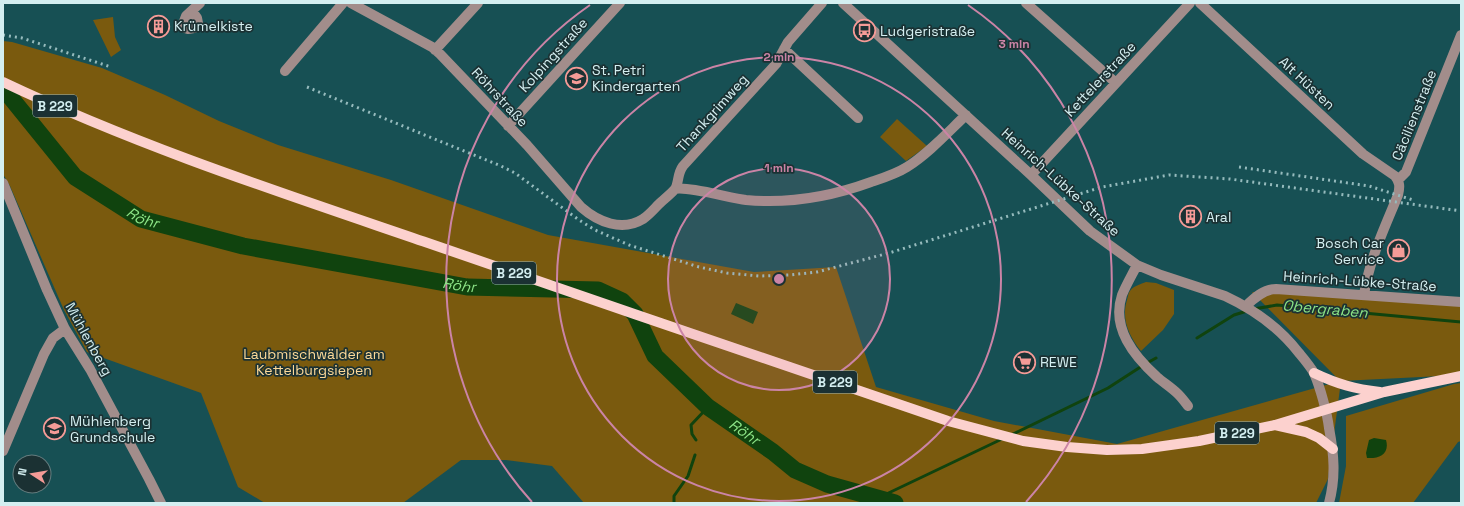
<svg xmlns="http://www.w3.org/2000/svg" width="1464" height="506" font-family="'Space Grotesk',sans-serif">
<rect width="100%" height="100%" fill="#175054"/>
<!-- green -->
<path fill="#7a5a0e" d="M113,17L115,37L121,50L111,57L93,20Z
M3,41L12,42L102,68L165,95L219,121L278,145L391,180L548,235L754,272L836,267L876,387L994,421L1117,444L1340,381L1252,292L1461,303V375L1341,381L1328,479L1316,503H584L552,466L506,460H461L403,503H265L238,487L201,393L87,352L64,310L10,186L3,174Z
M897,119L927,146L906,161L880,137Z
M1146,282L1156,283L1174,290V314L1163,330L1141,351C1129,336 1121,319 1127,300C1128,297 1128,293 1130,291C1133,286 1141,284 1146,282Z
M1461,383V441L1458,442L1413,503H1339L1346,466V416L1454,384Z"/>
<!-- water -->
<path fill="#10430e" d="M736,303L758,312L753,324L731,314Z
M1374,438L1386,440C1390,454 1379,459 1367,458L1366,453L1369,440Z"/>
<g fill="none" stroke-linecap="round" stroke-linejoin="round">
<!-- stream -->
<path stroke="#10430e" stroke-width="3" d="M1254,309L1277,305L1461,322
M1197,338L1234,315L1247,311
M1147,363L1156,358
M1011,435L1108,388L1142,366
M696,440L692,434L691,425L708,407
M878,498L1002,439
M674,503V496L688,476L695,455"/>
<!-- river -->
<path stroke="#10430e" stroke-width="17" id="s1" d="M3,88L75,177L141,219L243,246L467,287L598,290L622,301L635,314L655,356L708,407L773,452L795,470L827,484L895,503"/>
<!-- minor -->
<path stroke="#a28d8b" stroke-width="10" d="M351,3L432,47L440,54L527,145L581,207C598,222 622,232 643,219C649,215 654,209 659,204C663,200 672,193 675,189C679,183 677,174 683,166L776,64L788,42L822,3
M843,3L1031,175L1090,231L1137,265L1161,275L1225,296C1255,310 1279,327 1299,353C1304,359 1310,366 1314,373C1320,387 1327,412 1329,428C1334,454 1336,477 1329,503
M1026,3L1116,83
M1200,3L1363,154L1395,176C1400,182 1400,187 1398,195C1385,227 1369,260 1364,295
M192,11L197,18L198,23L194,28L188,29L185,28L183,24L186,16L200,3
M784,49L858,118
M435,50L478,3
M285,71L343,3
M508,126L620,3
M1031,175L1190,3
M1398,180L1406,172L1461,35
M3,183L47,290L65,329L90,369L149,479L161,503
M675,189C687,186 730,198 746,200C789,204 830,197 871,182C883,178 896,174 907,167C929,153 947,133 966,115
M1137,265C1132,275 1126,285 1122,295C1111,328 1134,356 1157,377C1164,383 1172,388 1178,394C1182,398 1185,402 1188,406
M1246,306C1254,298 1264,289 1276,289L1461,302
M3,451L44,354L53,338L65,329"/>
<!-- major -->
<path stroke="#fcd1ce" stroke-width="10" d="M3,82C140,147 285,194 428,243C601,303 775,362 948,421L1023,441L1067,447L1107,450L1142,449L1199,441L1275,425L1384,392L1461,376
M1314,373C1337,384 1355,389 1380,392
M1275,425L1306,432L1319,438L1333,449"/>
<!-- rail -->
<path stroke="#96bbbd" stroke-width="3" stroke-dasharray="2 4" stroke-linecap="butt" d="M3,35L22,38L111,67
M307,87L501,166L515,173L579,220L595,230L629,245L699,267L727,273L759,276L790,275L817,272L889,253L1102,187L1169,175L1230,179L1461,211
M1239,167L1369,186L1413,200"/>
</g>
<!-- distance rings -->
<circle cx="779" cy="279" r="111" fill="#cb84a6" fill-opacity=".12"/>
<g fill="none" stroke="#cb84a6" stroke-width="2">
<circle cx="779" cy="279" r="111"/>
<circle cx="779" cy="279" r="222"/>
<path d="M532 502A333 333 0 0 1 590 5M968 5A333 333 0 0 1 1026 502"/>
</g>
<!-- icons -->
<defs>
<symbol id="building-ring" viewBox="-11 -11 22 22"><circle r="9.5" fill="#1b3133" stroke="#f59b97" stroke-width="1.5"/><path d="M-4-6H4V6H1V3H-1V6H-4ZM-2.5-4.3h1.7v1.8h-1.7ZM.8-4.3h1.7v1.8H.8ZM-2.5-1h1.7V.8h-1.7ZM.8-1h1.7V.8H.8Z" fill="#f59b97"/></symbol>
<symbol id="bus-ring" viewBox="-11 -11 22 22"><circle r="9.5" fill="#1b3133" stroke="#f59b97" stroke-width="1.5"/><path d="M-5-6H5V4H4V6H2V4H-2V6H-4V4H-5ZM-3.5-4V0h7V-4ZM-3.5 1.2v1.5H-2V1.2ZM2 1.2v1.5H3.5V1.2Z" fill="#f59b97"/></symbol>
<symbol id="school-ring" viewBox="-11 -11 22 22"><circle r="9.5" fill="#1b3133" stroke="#f59b97" stroke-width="1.5"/><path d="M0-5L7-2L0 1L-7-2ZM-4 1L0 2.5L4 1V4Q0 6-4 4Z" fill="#f59b97"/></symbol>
<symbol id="shop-ring" viewBox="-11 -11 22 22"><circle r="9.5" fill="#1b3133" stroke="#f59b97" stroke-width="1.5"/><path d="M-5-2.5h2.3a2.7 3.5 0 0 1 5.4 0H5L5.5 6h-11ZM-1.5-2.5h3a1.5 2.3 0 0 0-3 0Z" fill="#f59b97"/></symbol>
<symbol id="supermarket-ring" viewBox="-11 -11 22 22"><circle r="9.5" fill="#1b3133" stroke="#f59b97" stroke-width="1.5"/><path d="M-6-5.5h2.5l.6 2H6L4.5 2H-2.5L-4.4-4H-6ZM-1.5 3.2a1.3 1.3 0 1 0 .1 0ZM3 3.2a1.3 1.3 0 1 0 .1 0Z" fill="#f59b97"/></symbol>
</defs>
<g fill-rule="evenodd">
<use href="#building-ring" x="146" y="14" width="25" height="25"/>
<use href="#bus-ring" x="852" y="18" width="25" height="25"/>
<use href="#school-ring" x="564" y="66" width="25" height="25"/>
<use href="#building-ring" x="1178" y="204" width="25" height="25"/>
<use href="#shop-ring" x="1386" y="238" width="25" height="25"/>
<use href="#supermarket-ring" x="1012" y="350" width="25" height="25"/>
<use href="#school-ring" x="42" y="416" width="25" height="25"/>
</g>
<g text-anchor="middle" stroke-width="3.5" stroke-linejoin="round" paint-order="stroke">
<!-- shield labels -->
<g fill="#1b3133" stroke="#9cb6b8" stroke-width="1">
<rect x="33" y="95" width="44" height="22" rx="3"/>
<rect x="492" y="262" width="44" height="22" rx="3"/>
<rect x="813" y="371" width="44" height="22" rx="3"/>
<rect x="1215" y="422" width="44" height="22" rx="3"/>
</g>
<g font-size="13" font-weight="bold" fill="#d4eff1">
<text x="55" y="111">B 229</text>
<text x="514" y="278">B 229</text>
<text x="835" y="387">B 229</text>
<text x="1237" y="438">B 229</text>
</g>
<!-- poi labels -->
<g font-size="14" fill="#d4eff1" stroke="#1b3133" text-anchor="start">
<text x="174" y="31">Krümelkiste</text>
<text x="880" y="36">Ludgeristraße</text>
<text x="592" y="75">St. Petri<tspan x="592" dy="16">Kindergarten</tspan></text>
<text x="1206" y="222">Aral</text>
<text x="1384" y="248" text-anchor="end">Bosch Car<tspan x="1384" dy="16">Service</tspan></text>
<text x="1040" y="367">REWE</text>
<text x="70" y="426">Mühlenberg<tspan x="70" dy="16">Grundschule</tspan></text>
</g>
<!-- street labels -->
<g font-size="14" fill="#d4eff1" stroke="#1b3133">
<text transform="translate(553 55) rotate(-48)" y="5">Kolpingstraße</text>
<text transform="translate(1100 79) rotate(-47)" y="5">Kettelerstraße</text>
<text transform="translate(1307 83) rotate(43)" y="5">Alt Hüsten</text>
<text transform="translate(500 97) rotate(47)" y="5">Röhrstraße</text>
<text transform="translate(712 113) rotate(-48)" y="5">Thankgrimweg</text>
<text transform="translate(1414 115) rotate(-68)" y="5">Cäcilienstraße</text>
<text transform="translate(1061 182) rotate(42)" y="5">Heinrich-Lübke-Straße</text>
<text transform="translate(1360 281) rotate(4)" y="5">Heinrich-Lübke-Straße</text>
<text transform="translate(89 339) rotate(61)" y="5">Mühlenberg</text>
</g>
<!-- park labels -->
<g font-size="14" fill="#fcd998" stroke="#1b3133">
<text x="314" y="359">Laubmischwälder am<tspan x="314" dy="16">Kettelburgsiepen</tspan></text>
</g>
<!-- water labels -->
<g font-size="15" font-style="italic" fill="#8ce386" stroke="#1b3133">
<text dy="5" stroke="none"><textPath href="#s1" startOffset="194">Röhr</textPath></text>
<text dy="5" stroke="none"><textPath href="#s1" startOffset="518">Röhr</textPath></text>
<text transform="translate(1325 309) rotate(5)" y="5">Obergraben</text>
<text dy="5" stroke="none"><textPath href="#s1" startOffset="866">Röhr</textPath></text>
</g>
</g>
<circle cx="779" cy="279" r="6" fill="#cb84a6" stroke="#1b3133" stroke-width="2"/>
<g font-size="12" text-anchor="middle" font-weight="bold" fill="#cb84a6" stroke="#1b3133" stroke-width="3.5" stroke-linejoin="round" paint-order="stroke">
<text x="1014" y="48">3 min</text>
<text x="779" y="61">2 min</text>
<text x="779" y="172">1 min</text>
</g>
<!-- border -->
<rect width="1464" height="506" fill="none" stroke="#d4eff1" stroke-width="8"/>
<!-- north arrow -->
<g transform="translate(32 474) rotate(282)"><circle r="19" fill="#1b3133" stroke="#657d7f"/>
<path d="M0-3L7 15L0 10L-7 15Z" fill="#f59b97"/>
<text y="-6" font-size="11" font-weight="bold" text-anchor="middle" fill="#d4eff1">N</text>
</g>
</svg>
